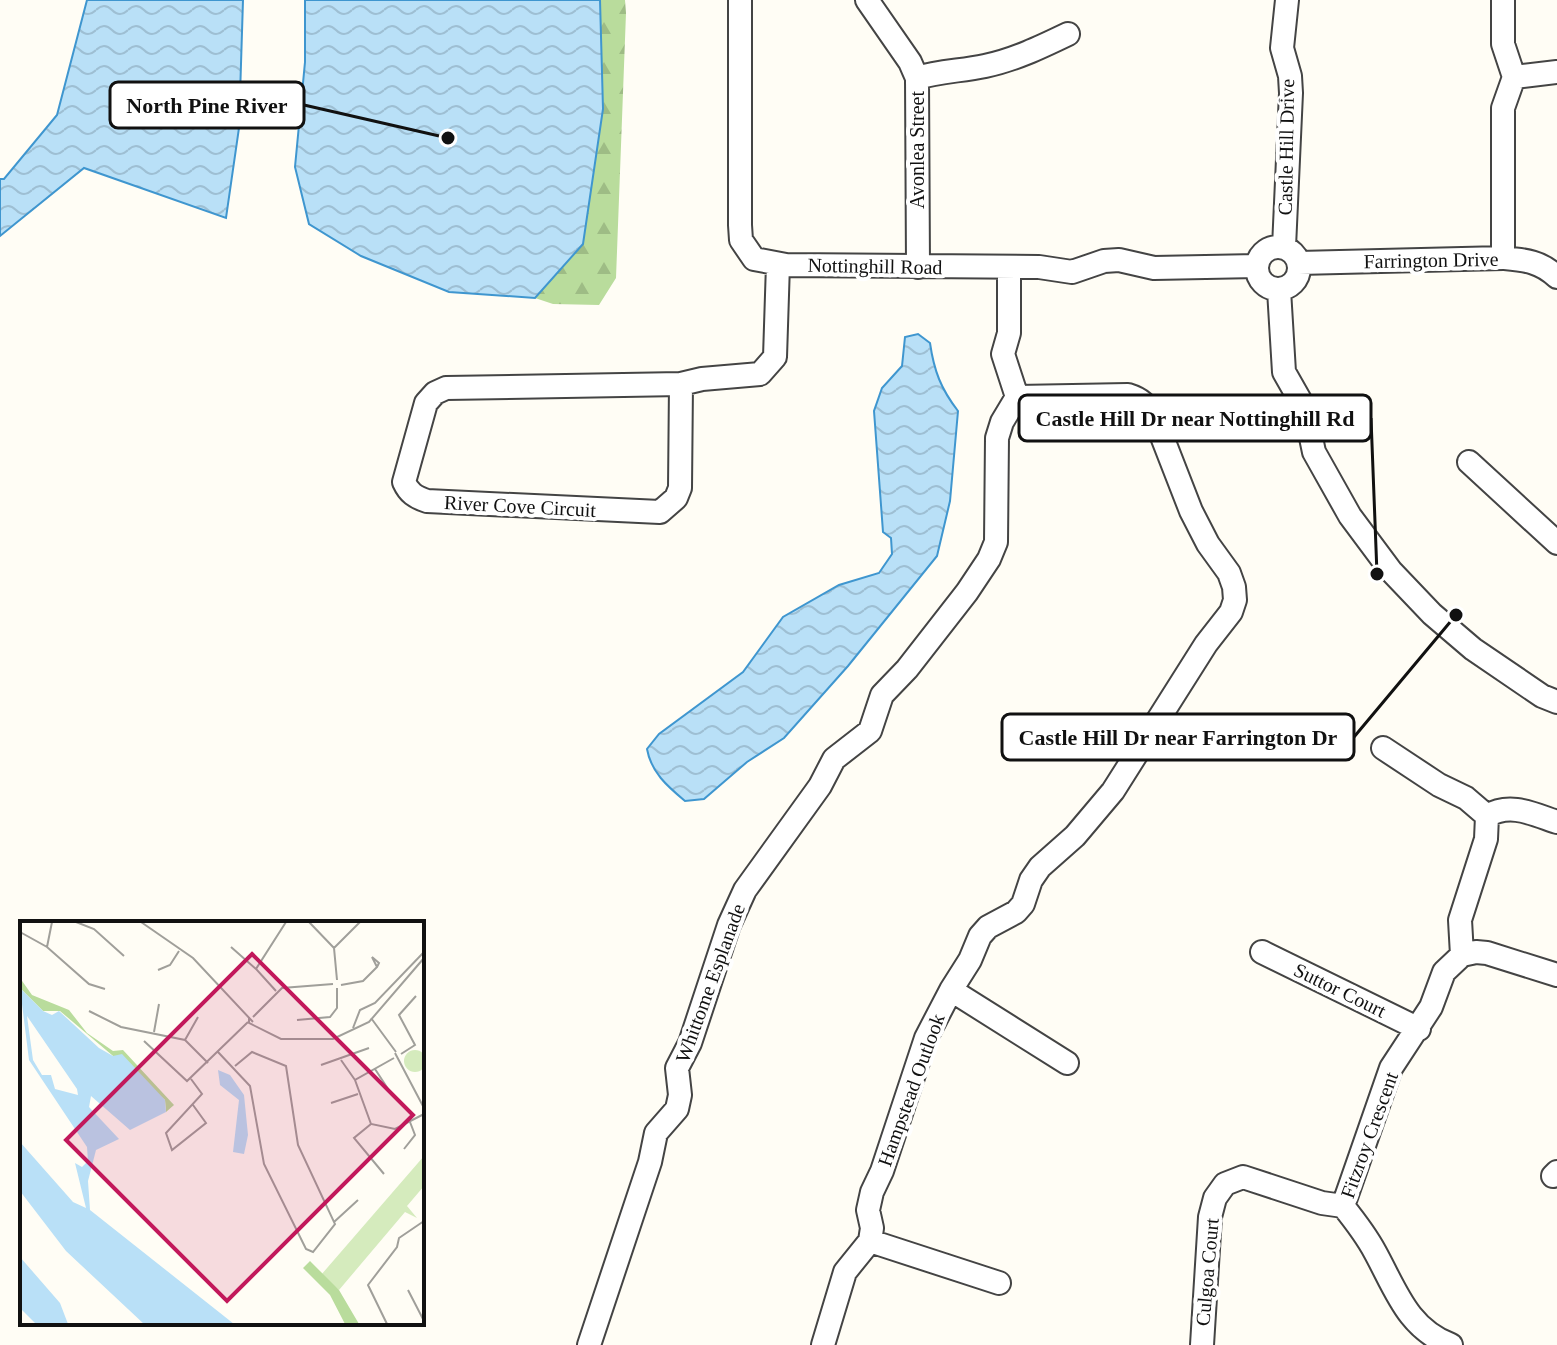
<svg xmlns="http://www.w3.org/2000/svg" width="1557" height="1345" font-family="'Times New Roman',serif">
<defs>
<pattern id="forest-firs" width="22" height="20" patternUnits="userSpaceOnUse" patternTransform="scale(2)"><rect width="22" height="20" fill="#b9dc9c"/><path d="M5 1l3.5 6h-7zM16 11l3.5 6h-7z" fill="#9ebc85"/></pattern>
<pattern id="water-waves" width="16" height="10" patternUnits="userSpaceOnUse" patternTransform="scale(2)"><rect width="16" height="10" fill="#b9e0f7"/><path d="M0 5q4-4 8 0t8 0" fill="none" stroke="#9ebfd3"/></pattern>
</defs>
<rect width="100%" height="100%" fill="#fffdf5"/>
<!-- forest -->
<path fill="url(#forest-firs)" d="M600,0H625L626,13L616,278L599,305L553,304L535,298L583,244L603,109Z"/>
<!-- water -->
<path fill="url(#water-waves)" stroke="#3f96cf" stroke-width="2" d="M87,0H243L239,128L226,218L84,168L0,236V179H4L57,115Z
M305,0H600L603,109L583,244L535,298L449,292L361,256L309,224L295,167L305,62Z
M918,334L930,343C934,371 941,389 958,411L950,501L937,556L848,666L784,738L747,762L704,799L685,801C667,786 651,772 647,749L659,734L743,672L783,617L839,585L879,573L892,554L891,538L883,532L874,411L882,388L902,366L905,337Z"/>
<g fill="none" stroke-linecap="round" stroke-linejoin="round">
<defs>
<path id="minor" d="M740,0V225L741,240L754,259L786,265L1039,267L1072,272L1104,261L1119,260L1154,268L1257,266
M867,0L910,62L917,78L918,267
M1503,0V44L1514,77
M917,78C939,71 962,71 985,66C1014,60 1041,47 1068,34
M1257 268a21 21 0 1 1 42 0a21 21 0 1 1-42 0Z
M1284,247L1291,93L1290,76L1282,48L1287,0
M1503,258V108L1514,77L1557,72
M1299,263L1503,258C1525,260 1540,261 1557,277
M1279,290L1284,372L1305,409L1314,452L1350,516L1391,571L1432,614L1473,649L1542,696L1557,702
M681,384L680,488L676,498L660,512L427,501C415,497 409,493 404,482L426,403L435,393L446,388L681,384L702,379L760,374L775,357L778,264
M1469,462L1557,543
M1383,748L1439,785L1466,798L1487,816L1486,839L1460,920L1462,955
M1487,816C1510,802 1533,814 1557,822
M1262,952L1419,1029
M951,990L1067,1063
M1553,1176L1557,1172
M870,1241L999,1283
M589,1345L650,1162L656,1133L677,1109L680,1095L677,1068L690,1043L729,925L745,890L820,786L834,759L870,731L882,695L907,669L967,592L989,559L996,542L997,438L1002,422L1017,397L1003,354L1009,333V267
M823,1345L845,1272L870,1241L872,1228L868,1210L872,1192L882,1171L926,1038L951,990L970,960L980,936L988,927L1016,912L1023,904L1031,880L1040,867L1075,836L1113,791L1206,644L1231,612L1235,600L1234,587L1229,573L1208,544L1191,511L1154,416C1147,405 1141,399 1128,395L1017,397
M1202,1345L1210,1217L1215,1198L1225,1184L1243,1177L1322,1203L1343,1206
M1451,1345C1407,1328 1396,1290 1375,1252C1366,1235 1355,1221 1343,1206L1391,1068L1431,1007L1444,972L1462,955L1476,952L1487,953L1557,975"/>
</defs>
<!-- minor casing -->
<use href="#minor" stroke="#444" stroke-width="26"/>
<!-- minor -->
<use href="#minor" stroke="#fff" stroke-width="22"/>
</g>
<g text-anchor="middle" stroke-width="8" stroke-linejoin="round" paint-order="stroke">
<!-- street labels -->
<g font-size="20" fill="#111" stroke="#fff">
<text transform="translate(1286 147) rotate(-89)" y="7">Castle Hill Drive</text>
<text transform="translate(917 150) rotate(-90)" y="7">Avonlea Street</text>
<text transform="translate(1431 260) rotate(-1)" y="7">Farrington Drive</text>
<text transform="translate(875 266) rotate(1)" y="7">Nottinghill Road</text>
<text transform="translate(520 506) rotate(3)" y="7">River Cove Circuit</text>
<text transform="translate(710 983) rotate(-70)" y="7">Whittome Esplanade</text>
<text transform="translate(1340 990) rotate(26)" y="7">Suttor Court</text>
<text transform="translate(911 1090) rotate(-70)" y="7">Hampstead Outlook</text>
<text transform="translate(1369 1135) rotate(-70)" y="7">Fitzroy Crescent</text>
<text transform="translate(1207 1272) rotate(-85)" y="7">Culgoa Court</text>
</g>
</g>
<!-- overview -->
<g transform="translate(20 921)">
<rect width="404" height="404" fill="#fffdf5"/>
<path d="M404,235V265L387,285L397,297L385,291L319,369L301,354Z" fill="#d5ebbd"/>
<path d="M0,57L12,74L49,89L67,112L93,130L103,129L154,184L146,191L145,179L40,90H23L0,67ZM290,340L319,369L339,403H325L310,374L283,347Z" fill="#b9dc9c"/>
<path d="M384 140a11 11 0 1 1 22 0a11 11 0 1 1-22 0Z" fill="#d5ebbd"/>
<path d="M0,67L23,90L32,94L39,90L79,127L93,135L102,133L145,179L146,191L110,209L71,175L69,186L99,218L76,229L68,260L70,289L214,403H124L46,330L0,270V221L53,281L66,287L55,242L62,246L68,240L67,226L9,139ZM7,95L57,168L58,174L35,168L31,154H22L13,139ZM198,149L210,154L224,174L228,214L224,233L213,231L219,179L200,164ZM0,336L40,382L48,403H16L0,387Z" fill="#b9e0f7" fill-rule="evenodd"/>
<path fill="none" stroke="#a09f9a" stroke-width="2" d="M56,1L74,8L104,35M121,1L173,37L233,101M289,1L314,27L317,59M0,11L27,26L69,63L85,68M27,26L32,1M211,26L236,48M314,27L340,1M138,49L150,44L159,30M321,64L343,60L357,46L352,36L359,42L357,46M256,70L236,48L266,1M69,90L101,106L165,119L188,142M229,96V102L261,118H313L349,101L404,37M233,96L262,67L313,63M351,97L376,131M277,99L310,96L317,87V67M333,107L340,89L355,82L404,31M134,111L139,83M165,119L178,96M124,120L167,160L228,101M198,131L230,165L244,243L286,328L293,331L315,303L278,224L266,145L232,131L215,145M375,132L404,187M381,133L395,124L379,94L396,75M374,137L335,159L351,203L375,208L404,193M321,139L335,159M301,144L349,127M355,148L372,174M171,158L182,173L146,212L152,229L186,202L173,184M311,182L338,173M351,203L334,217L364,253M384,228L395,214L390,201M314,301L338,279M388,369L404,400M367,403L348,364L377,326L379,317L404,300"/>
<path fill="#c2185b" fill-opacity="0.15" stroke="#c2185b" stroke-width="4" d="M232,33L393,194L207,380L46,219Z"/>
<rect width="404" height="404" fill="none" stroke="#111" stroke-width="4"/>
</g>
<!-- callouts -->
<path fill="none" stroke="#111" stroke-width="3" d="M448 138L304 105M1377 574L1371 418M1456 615L1354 737"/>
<g fill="#111" stroke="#fff" stroke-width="3">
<circle cx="448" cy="138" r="8"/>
<circle cx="1377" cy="574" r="8"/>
<circle cx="1456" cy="615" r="8"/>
</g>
<g fill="#fff" stroke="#111" stroke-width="3">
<rect x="110" y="82" width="194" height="46" rx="8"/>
<rect x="1019" y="395" width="352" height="46" rx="8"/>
<rect x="1002" y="714" width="352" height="46" rx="8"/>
</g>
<g font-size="22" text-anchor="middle" font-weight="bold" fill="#111">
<text x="207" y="113">North Pine River</text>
<text x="1195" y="426">Castle Hill Dr near Nottinghill Rd</text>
<text x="1178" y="745">Castle Hill Dr near Farrington Dr</text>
</g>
</svg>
